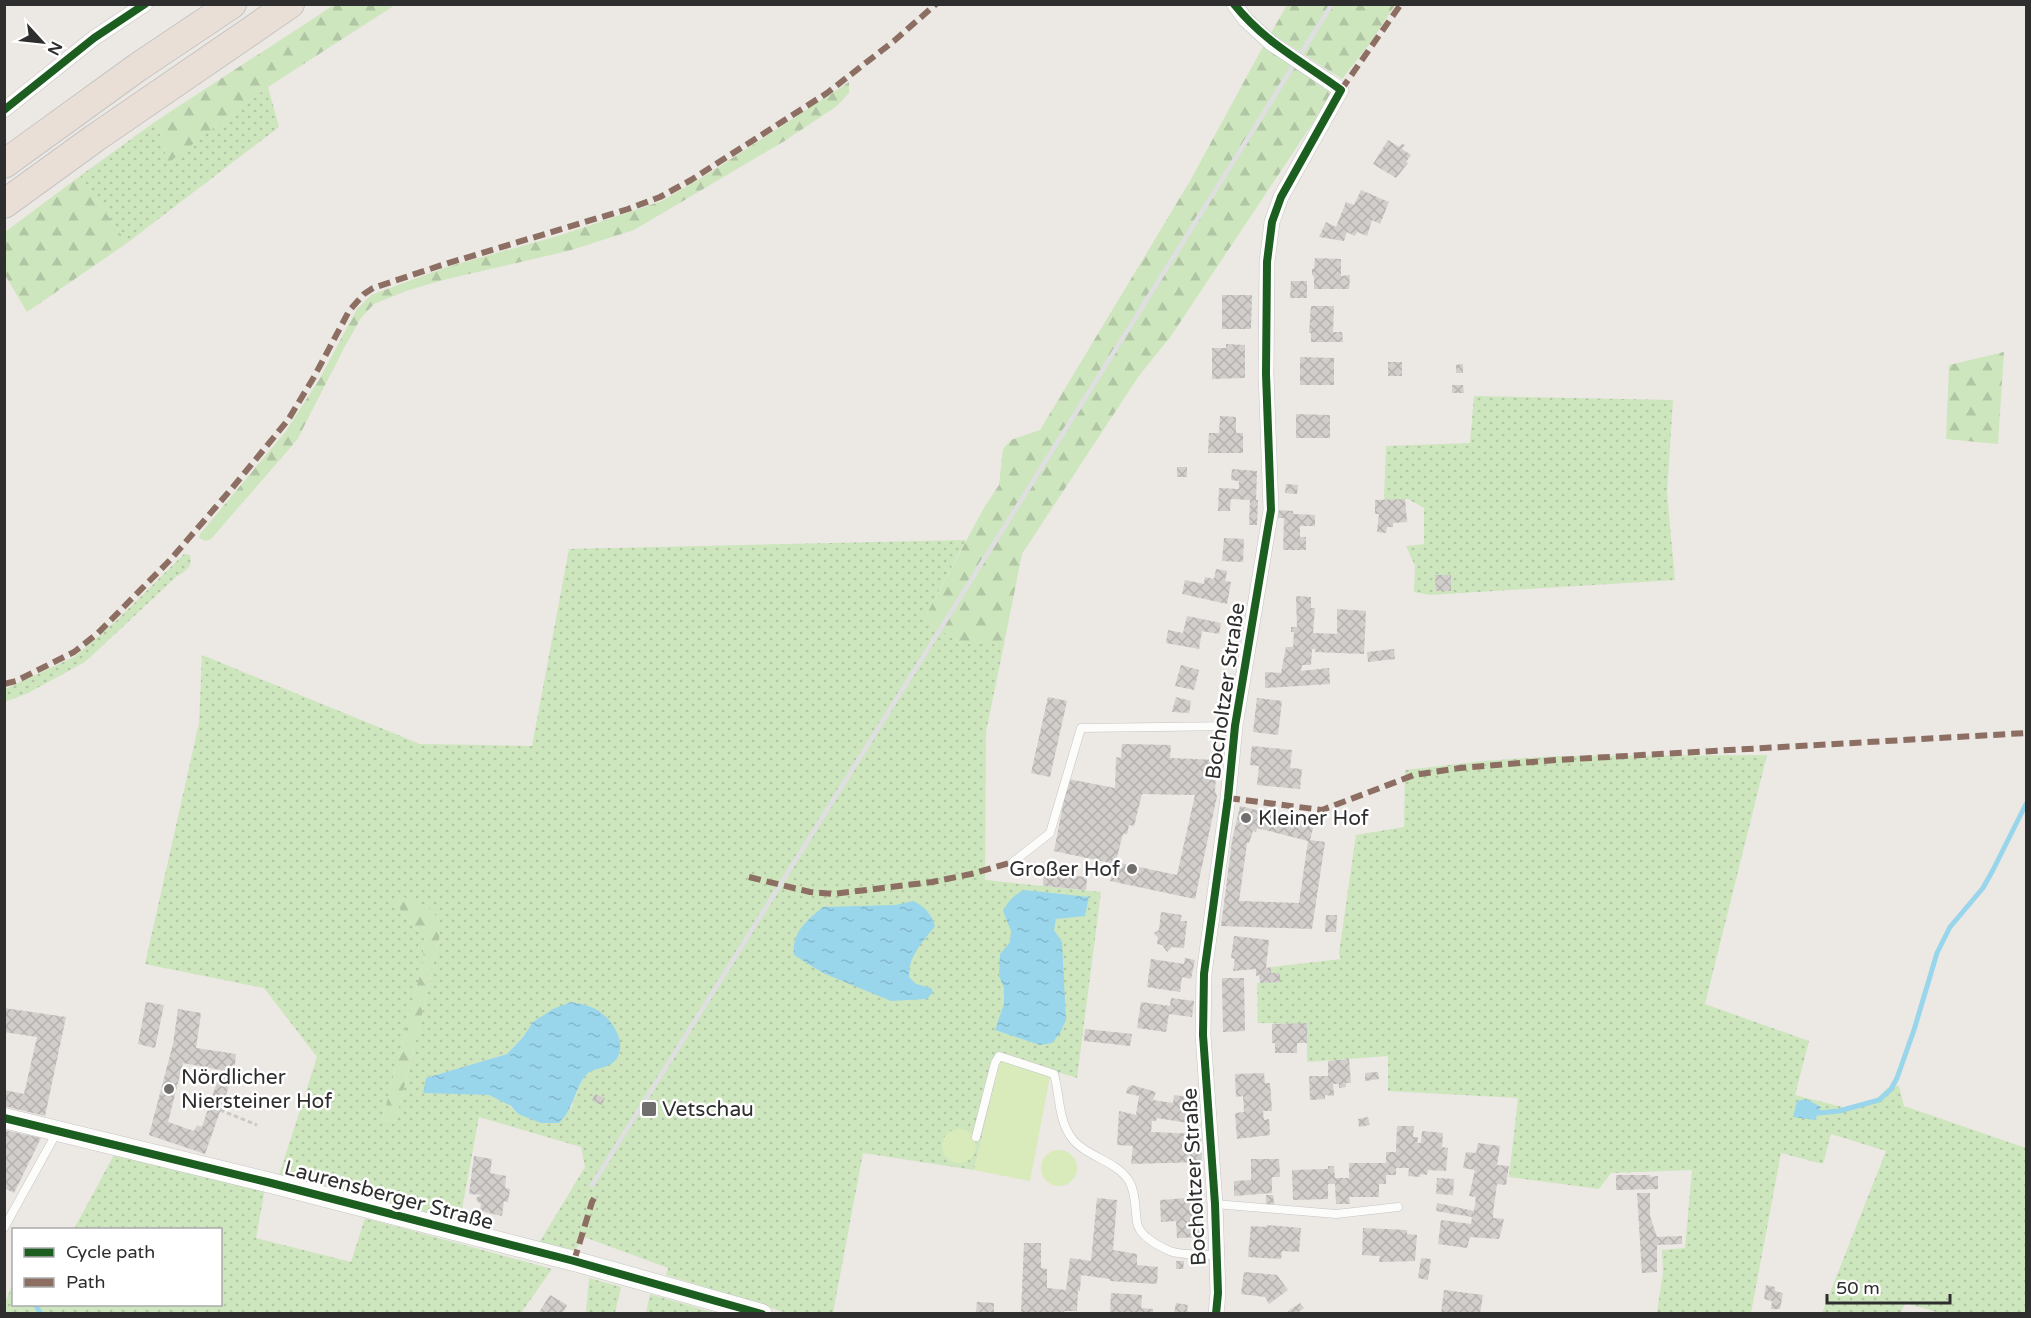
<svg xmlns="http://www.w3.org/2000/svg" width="2031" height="1318" font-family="'Varela Round',sans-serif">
<defs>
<pattern id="grass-dots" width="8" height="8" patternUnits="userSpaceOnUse" patternTransform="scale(1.5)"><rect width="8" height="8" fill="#cee6be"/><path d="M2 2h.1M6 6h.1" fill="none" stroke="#b1c6a4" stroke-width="1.8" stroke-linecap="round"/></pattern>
<pattern id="forest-firs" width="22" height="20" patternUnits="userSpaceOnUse" patternTransform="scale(1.5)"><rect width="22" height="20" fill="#cee6be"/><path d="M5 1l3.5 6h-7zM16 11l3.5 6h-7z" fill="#b1c6a4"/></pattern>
<pattern id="water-ripples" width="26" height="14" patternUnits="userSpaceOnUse" patternTransform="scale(1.5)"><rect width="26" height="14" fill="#99d6ec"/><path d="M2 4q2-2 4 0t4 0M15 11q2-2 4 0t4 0" fill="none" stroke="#84b8cb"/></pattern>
<pattern id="building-cross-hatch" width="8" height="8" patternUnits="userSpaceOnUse" patternTransform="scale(1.5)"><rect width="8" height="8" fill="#d1cecb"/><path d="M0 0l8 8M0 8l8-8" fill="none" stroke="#b4b1af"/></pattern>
</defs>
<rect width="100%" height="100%" fill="#ece8e4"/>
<!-- grass -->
<path fill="url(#grass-dots)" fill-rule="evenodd" d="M268,87L279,127L127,243L80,176L156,121L168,162Z
M1474,396L1673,400L1667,493L1675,580L1430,595L1414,592L1415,566L1406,546L1424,544V508L1408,499L1384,500L1386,446L1470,443Z
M966,540L924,619L961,644H1004L986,732L985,880L1101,892L1077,1078L1051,1070L1001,1058L974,1170L863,1153L833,1313H787L666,1275L668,1268L584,1237L574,1252L539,1243L585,1167L581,1147L479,1117L459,1225L279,1175L317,1057L264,988L145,964L199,723L202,655L420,744L532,746L569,549ZM394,893L440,935L414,1050L395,1122L382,1121L423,962L424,937L402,914ZM533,1022L620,1046C614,1072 603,1060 588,1073C579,1081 575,1098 571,1109L518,1114C497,1090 455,1086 426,1078L507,1054L523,1037Z
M184,554L190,555C193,568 186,570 176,577L85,662L28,693L5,702V689L74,657L116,621Z
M1767,755L1705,1004L1809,1041L1795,1095L1850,1109L1877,1098L1891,1085L1899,1086L1904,1106L2026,1148V1313H1940L1905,1303L1901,1313H1822L1886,1151L1831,1134L1823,1164L1781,1153L1751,1313H1657L1663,1272L1662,1250L1685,1248L1692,1170L1611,1173L1599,1189L1509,1177L1518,1098L1388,1091V1056L1307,1062V1024L1258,1023L1257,983L1280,982V973H1271V967L1341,959L1339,953L1356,835L1404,827L1405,770L1484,761L1556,756Z
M115,1153L265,1189L256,1238L351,1262L365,1218L552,1269L521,1313H4L5,1303L13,1283L14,1304H220V1230L74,1229Z
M589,1278L621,1287L615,1313H586Z
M650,1294L715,1313H646Z"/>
<!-- forest -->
<path fill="url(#forest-firs)" d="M334,5H395L268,87L168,163L156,121Z
M1287,5H1395L1371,42L1342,79L1271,33Z
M1266,41L1336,88L1171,336L1138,377L1022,554L1004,644H961L924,619L985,506L999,485L1003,449L1011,440L1040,430L1190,181Z
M849,82V93L837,106L786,140L634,230L568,251L443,280L406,291L374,304L361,318L344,348L297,440L211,539L206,541L199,538L200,534L286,431L320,378L357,309L371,295L447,267L561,235L662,201L714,170Z
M80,176L127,243L27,312L5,275V232Z
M2004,352L1998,444L1946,439L1949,365Z
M393,892L429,908L437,917L440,935L414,1050L395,1122L382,1121L423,962L424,937L402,914Z"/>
<!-- pitch -->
<path fill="#d9eabb" d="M1001,1058L1050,1076L1030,1181L974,1170Z
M942 1146a17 17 0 1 1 34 0a17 17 0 1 1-34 0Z
M1041 1168a18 18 0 1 1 36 0a18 18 0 1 1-36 0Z"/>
<!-- water -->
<path fill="url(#water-ripples)" d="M1024,890L1089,897L1085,916L1056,919L1054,930L1062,942L1066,1020L1060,1033L1052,1043L1040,1045L995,1030L1004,1004V988L999,976L1000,954L1010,942L1011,931L1003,911C1009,900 1014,895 1024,890Z
M913,901C925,907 931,913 935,926C923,942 908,956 909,977L916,984L931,988L933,992L927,999L891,1001L823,973L794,955C791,933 808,919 823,907L896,905Z
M571,1002C580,1004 589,1005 597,1010C613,1019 632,1049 611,1064C604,1069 592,1068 586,1075C574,1090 574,1109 559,1123H541L518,1114L511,1106L489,1095L423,1093L426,1078L507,1054L523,1037L533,1022L553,1009Z
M1806,1099L1821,1107L1815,1120L1793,1117L1797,1101Z"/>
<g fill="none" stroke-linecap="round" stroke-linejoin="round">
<!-- stream -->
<path stroke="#99d6ec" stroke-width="5" d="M1818,1113L1839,1111L1879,1100L1891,1089L1897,1078L1914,1030L1937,953L1950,927L1983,888L1993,870L2026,804
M35,1304L41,1314"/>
</g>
<!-- building -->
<path fill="url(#building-cross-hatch)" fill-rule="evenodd" d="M1388,140L1399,147L1402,144L1405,145L1402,149L1411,155L1406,162L1408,163L1396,178L1373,164Z
M1361,190L1389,202L1380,224L1372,220L1367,236L1357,232L1355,236L1347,232L1344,241L1319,237L1326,222L1336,227L1346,202L1354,205Z
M1315,258L1341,259V276L1350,275L1349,289H1314V276L1312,275V269H1314Z
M1291,281H1307V298H1290Z
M1222,295H1252L1251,329H1222Z
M1311,306H1334L1333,332H1342L1343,342H1311V333H1309Z
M1226,344L1245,345V378L1212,379V348H1226Z
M1300,357L1334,358V385H1300Z
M1388,362H1402V376H1388Z
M1463,364V373H1456V365Z
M1452,385H1463L1464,393H1452Z
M1296,414L1330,415V438H1296Z
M1220,416L1236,417V433H1243V453H1208L1209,433H1219Z
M1177,467H1187V477H1177Z
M1232,469L1257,471L1256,500H1258L1257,525H1249L1250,500L1231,499L1230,511H1218L1219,488L1239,489V481L1231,480Z
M1286,484L1298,485L1297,494L1285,493Z
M1405,499L1407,522L1393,523V527H1387L1386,533L1377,532L1379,514H1375V500Z
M1278,510L1293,511V514L1315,515V526H1300V537H1306V550H1283L1284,518H1277Z
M1224,538L1244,539L1243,562L1222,561Z
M1216,569L1227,571L1225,581L1231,582L1227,604L1182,594L1185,580L1204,584L1205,577L1214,579Z
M1435,575H1451V591H1436Z
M1296,596L1311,597V608H1315L1313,633L1337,634V609L1366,611L1364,654L1315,652V649H1312L1311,665H1302L1301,671L1329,668L1330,684L1265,688V672L1281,673L1286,647H1293L1294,632H1291V627H1297Z
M1187,616L1221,623L1219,634L1202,631L1199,649L1166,643L1168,630L1183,633Z
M1394,649L1395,659L1368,662L1367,652Z
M1181,665L1199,670L1194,690L1175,686Z
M1048,697L1067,701L1050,777L1031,773Z
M1176,697L1191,701L1189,713L1172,712Z
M1257,698L1282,701L1278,735L1253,732Z
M1122,744L1171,745L1170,758L1217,760L1215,791L1217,796L1195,899L1110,881L1115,864L1054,851L1068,779L1115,788L1116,757L1121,758ZM1142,794L1195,795L1177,875L1115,862V864L1123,834H1127L1129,825L1134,826Z
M1252,746L1292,750L1290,768L1302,769L1300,789L1257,785L1259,766L1250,765Z
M1240,806L1314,824L1310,840L1325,842L1312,929L1221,926L1232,841ZM1257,828L1308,841L1299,903L1239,901L1247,843H1249L1253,831L1256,832Z
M1044,864L1062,866L1063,875L1087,877L1086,890L1043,886Z
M1161,912L1182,915L1180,921H1187L1184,948L1172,947L1167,952L1162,945L1157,944L1158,938L1154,933L1159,930Z
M1326,915H1337L1336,932H1325Z
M1234,936L1269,940L1266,968L1271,967V973H1280V982L1260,983L1259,975L1256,976V969L1233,971L1235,959L1231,958Z
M1185,958L1195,960L1191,979L1182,977L1180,992L1147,987L1151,959L1184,964Z
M1222,978H1244L1245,1031L1223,1032Z
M1171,998L1194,1001L1192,1017L1169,1014L1166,1032L1137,1028L1141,1002L1170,1006Z
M146,1002L164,1005L155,1048L138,1044Z
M4,1008L66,1017L45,1116L4,1106V1090L24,1094L37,1037L4,1032Z
M178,1009L201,1013L196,1048L236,1054L234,1072L205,1154L149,1135L173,1044ZM183,1063L221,1070L202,1127L197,1125L194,1131L168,1122Z
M1307,1023V1043H1297V1053H1275V1043H1272V1024Z
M1085,1029L1132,1034L1130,1046L1084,1041Z
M1349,1059L1351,1083H1346V1087L1339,1088V1084H1333L1334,1096L1325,1095V1099L1310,1100L1309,1076H1328V1061Z
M1378,1072L1379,1079L1365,1081V1073Z
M1264,1073L1265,1083H1270L1272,1111H1263L1264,1120L1269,1119L1270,1135L1237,1139L1235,1113L1244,1112L1243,1096L1236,1097L1235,1074Z
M1132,1085L1156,1092L1153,1100L1159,1101L1173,1103L1174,1095L1187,1097L1188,1123L1157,1118L1156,1121H1152L1151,1132L1200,1134L1202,1162L1131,1164L1133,1146L1117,1145L1119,1111L1136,1115L1139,1096L1126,1093L1128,1087Z
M595,1094L605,1098L602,1105L592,1101Z
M1368,1117L1370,1125L1359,1127L1358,1119Z
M1397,1126H1414L1413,1137H1418L1417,1143H1421L1422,1131L1443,1133L1442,1147L1448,1148L1446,1171L1428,1170L1427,1175L1420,1174V1177L1408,1176L1409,1168H1396V1175H1386V1184H1379V1197H1349L1350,1204H1336L1335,1184H1328V1199L1293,1200L1292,1170L1328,1169V1166H1334L1335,1178H1349V1163H1386V1152H1396Z
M4,1130L41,1138L14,1193L4,1188Z
M1478,1143L1500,1146L1497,1165L1509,1166L1506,1185L1497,1184L1493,1213V1218L1504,1219L1499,1239L1470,1237L1467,1248L1438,1244L1441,1220L1471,1224L1472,1217L1436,1211L1437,1203L1474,1211L1476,1197L1469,1196L1475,1170L1463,1168L1466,1152L1476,1153Z
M474,1156L492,1159L490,1173L506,1176L505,1188L510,1189L508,1202L504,1201L502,1216L480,1211L481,1204L476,1200L477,1197L482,1195L469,1194Z
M1251,1159H1279L1280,1177H1272V1193L1234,1196V1181L1251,1180Z
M1616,1175H1650V1177L1658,1176V1189L1616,1190Z
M1437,1178L1454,1179L1453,1195L1436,1194Z
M1637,1193H1650V1216L1657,1237L1682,1236V1244L1657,1245V1272L1642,1273Z
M1266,1195H1273L1274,1204H1266Z
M1201,1197L1202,1237L1177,1238L1176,1221L1161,1222L1160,1200Z
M1097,1198L1117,1200L1113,1250L1137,1254V1265L1158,1267L1157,1284L1110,1281V1279L1081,1275L1080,1291H1078L1077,1311H1064V1314H1021L1024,1243H1041V1268L1047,1269V1288L1066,1290L1070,1258L1091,1261Z
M1267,1225L1301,1228L1299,1252L1282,1251L1281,1259L1248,1257L1251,1226L1266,1227Z
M1363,1228L1407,1230V1234L1417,1235L1415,1261L1379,1262L1380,1256L1362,1255Z
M1421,1258L1431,1259L1428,1280L1418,1278Z
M1176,1261H1184L1183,1269H1176Z
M1244,1272L1277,1275L1288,1290L1269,1304L1265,1297L1241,1294Z
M1766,1285L1775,1287V1291L1783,1293L1780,1309H1771L1772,1301L1764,1299Z
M1444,1290L1483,1295L1480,1314H1441Z
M1111,1293L1142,1295L1141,1308L1153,1309V1314H1110Z
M550,1295L567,1305L562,1314H538Z
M977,1302L994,1303V1314H976Z
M1176,1303L1188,1305L1187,1311L1196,1314H1174Z
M1300,1303L1304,1308L1296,1314H1289L1288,1311Z"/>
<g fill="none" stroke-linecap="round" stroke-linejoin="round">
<defs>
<path id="service" d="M1013,862L1050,833L1081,728L1235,726
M976,1137L995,1063L999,1056L1054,1074C1060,1095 1058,1119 1071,1137C1085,1157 1116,1160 1129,1181C1136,1193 1135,1209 1137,1222C1138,1235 1158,1246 1170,1251C1183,1256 1202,1254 1216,1255
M1215,1204L1336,1214L1398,1207
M4,1228L57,1132"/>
<path id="minor" d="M1234,4L1246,20L1271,43
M4,110L94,38L145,4
M1216,1314L1218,1293L1215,1204L1203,1035L1204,974L1228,798L1235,726L1271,510L1266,374L1267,262L1272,222L1281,197L1341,90L1328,81"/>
<path id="tertiary" d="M4,1118L271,1183L574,1261L762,1314"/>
<path id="motorway" d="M4,164L138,67L232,4
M4,204L95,138L290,4"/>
</defs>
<!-- service casing -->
<use href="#service" stroke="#c5c4c5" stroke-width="9"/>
<!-- minor casing -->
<use href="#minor" stroke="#c5c4c5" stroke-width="16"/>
<!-- tertiary casing -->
<use href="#tertiary" stroke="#c5c4c5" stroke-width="21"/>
<!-- motorway casing -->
<use href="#motorway" stroke="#c6c5c4" stroke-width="30"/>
<!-- path -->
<path stroke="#c9c9c8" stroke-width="3" stroke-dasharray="4.5 3" stroke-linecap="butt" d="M203,1104L209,1106
M220,1110L257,1125"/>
<!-- service -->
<use href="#service" stroke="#fcfcfb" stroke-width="8"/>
<!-- minor -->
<use href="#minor" stroke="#fcfcfb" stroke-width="15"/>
<!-- tertiary -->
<use href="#tertiary" stroke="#fcfcfb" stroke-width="20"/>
<!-- motorway -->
<use href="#motorway" stroke="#eadfd6" stroke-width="28"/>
<!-- rail -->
<path stroke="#dfdfe1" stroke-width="4.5" d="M592,1185L1332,4"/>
<defs>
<path id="minor-bridge" d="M1271,43L1328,81"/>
</defs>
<!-- minor-bridge casing -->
<use href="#minor-bridge" stroke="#c5c4c5" stroke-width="16" stroke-linecap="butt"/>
<!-- minor-bridge -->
<use href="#minor-bridge" stroke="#fcfcfb" stroke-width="15"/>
<!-- quiet -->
<path stroke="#8d6e63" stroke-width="6" stroke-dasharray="12 6" stroke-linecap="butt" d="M1341,90L1401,4
M4,684L16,681L74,652L98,633L171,559L233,487L288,420L314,377L349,311L364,294L373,288L442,265L628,209L660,197L691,180L827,93L894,41L936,4
M1228,798L1322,810L1414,775L1460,768L1556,760L2026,733
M749,877L810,892L833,894L932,882L971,874L1013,862
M574,1261L592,1202L597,1193"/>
<defs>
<path id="cycleway" d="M4,110L94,38L145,4
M4,1118L271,1183L574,1261L762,1314
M1216,1314L1218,1293L1215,1204L1203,1035L1204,974L1228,798L1235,726L1271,510L1266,374L1267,262L1272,222L1281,197L1341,90C1303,62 1264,42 1234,4"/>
</defs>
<!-- cycleway casing -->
<use href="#cycleway" stroke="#fff" stroke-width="11"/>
<!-- cycleway -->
<use href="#cycleway" stroke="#1b5e20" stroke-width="8"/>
</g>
<!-- markers -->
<g fill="#706f6e" stroke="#fff" stroke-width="2">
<circle cx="1246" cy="818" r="6"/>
<circle cx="1132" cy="869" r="6"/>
<circle cx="169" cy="1089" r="6"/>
<rect x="641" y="1101" width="16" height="16" rx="3"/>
</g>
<g text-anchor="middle" stroke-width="5" stroke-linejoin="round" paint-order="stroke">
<!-- street labels -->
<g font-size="21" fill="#2e2e2e" stroke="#fff">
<text transform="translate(1225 691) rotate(-82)" y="7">Bocholtzer Straße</text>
<text transform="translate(1194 1177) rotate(-93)" y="7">Bocholtzer Straße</text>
<text transform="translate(389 1195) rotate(15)" y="7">Laurensberger Straße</text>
</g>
<!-- poi labels -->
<g font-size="21" fill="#2e2e2e" stroke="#fff" text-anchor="start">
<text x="1258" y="825">Kleiner Hof</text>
<text x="1120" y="876" text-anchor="end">Großer Hof</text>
<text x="181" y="1084">Nördlicher<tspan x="181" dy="24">Niersteiner Hof</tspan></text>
<text x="662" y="1116">Vetschau</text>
</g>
</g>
<!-- border -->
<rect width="2031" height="1318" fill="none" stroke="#2e2e2e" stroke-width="12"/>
<!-- legend -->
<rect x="12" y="1228" width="210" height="78" fill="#ffffff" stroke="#ababab" stroke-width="1.5"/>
<rect x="24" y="1248" width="30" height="9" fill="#1b5e20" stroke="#ababab" stroke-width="1.5"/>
<text x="66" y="1258" font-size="18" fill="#2e2e2e">Cycle path</text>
<rect x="24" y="1278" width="30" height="9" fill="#8d6e63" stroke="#ababab" stroke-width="1.5"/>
<text x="66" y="1288" font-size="18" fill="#2e2e2e">Path</text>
<!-- north arrow -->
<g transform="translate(42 42) rotate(117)" stroke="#ffffff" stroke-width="4.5" paint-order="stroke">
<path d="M0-4.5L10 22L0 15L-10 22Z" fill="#2e2e2e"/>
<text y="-9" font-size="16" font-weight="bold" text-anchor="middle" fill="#2e2e2e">N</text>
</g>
<!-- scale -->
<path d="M1827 1294v9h123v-9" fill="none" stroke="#2e2e2e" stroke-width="3"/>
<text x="1836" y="1294" font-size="18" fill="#2e2e2e" stroke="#ffffff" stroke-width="4.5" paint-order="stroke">50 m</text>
</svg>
